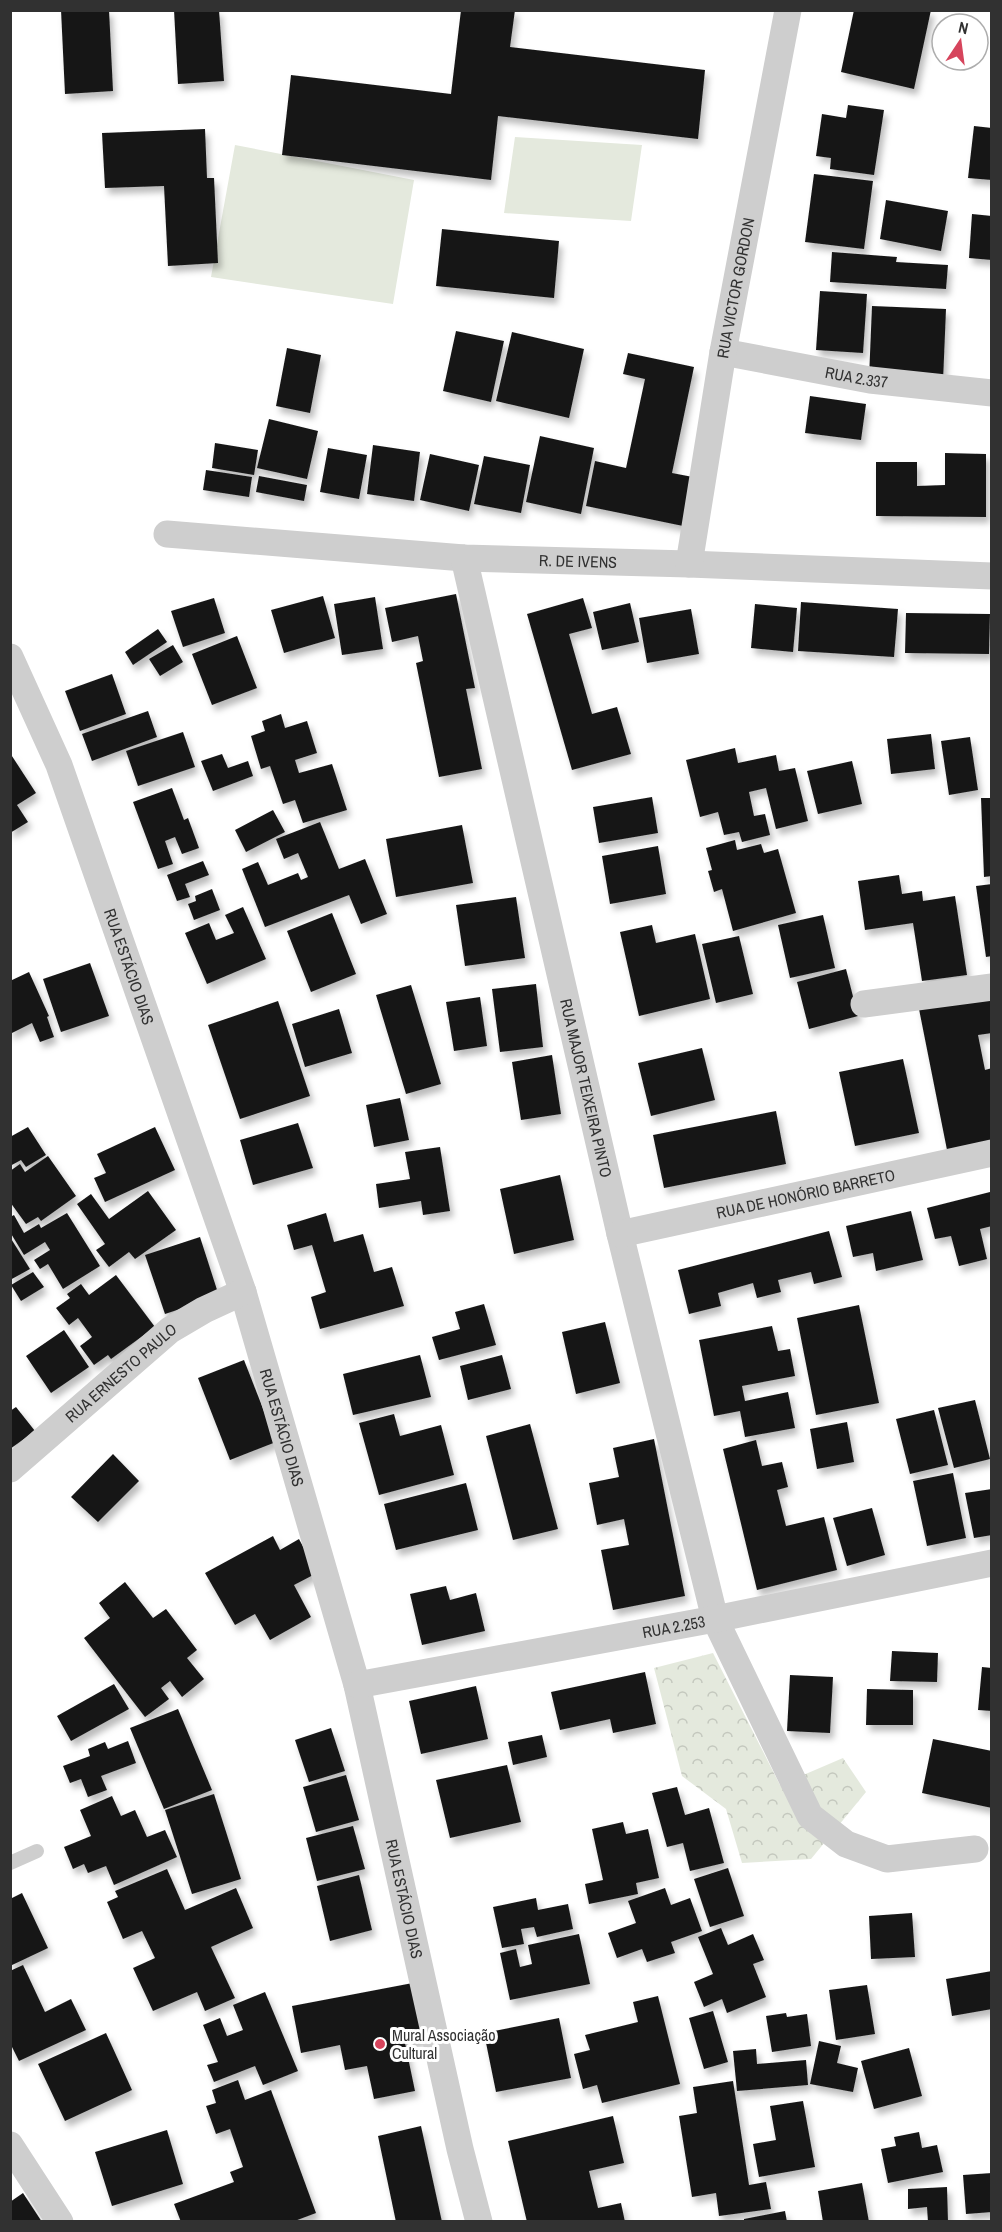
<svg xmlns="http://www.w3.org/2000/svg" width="1002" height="2232" font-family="'Archivo Narrow',sans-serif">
<defs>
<pattern id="park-crowns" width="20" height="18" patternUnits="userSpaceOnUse" patternTransform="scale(1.5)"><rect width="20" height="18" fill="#e4e9dd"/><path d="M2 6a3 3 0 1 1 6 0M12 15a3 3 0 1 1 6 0" fill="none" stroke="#c4c8be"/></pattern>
<filter id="shadow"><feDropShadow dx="3.5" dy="6" stdDeviation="3" flood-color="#0004"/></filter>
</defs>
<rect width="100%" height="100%" fill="#fff"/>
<!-- grass -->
<path fill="#e4e9dd" d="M515,137L642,145L631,221L504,213Z
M235,145L414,180L393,304L211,277Z"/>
<!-- park -->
<path fill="url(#park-crowns)" d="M713,1653L780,1785L843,1758L866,1792L811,1859L742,1863L726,1809L682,1776L654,1668Z"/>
<!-- building -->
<path fill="#181818" filter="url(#shadow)" d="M61,10H109L113,91L65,94Z
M174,10H219L224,81L178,84Z
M461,10H515L510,47L705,70L698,139L498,116L491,180L282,155L291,75L451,94Z
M854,10H931L914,89L841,72Z
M848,105L884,110L874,175L830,169L831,158L816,156L822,114L846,118Z
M974,126L992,128V180L968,178Z
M205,129L207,178H214L218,263L168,266L164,186L105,188L102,133Z
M814,174L873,181L864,249L805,242Z
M886,200L948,211L941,251L880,239Z
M972,214L992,216V260L969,258Z
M442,229L559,241L554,298L436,286Z
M832,252L897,257L896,262L948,265L946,289L830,282Z
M820,291L867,294L863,353L816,350Z
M872,306L946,309L943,381L869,378Z
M456,331L504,341L491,402L443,391Z
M512,332L584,349L569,418L496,401Z
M287,348L321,355L310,413L276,406Z
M628,353L694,367L672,473L698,478L688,527L586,506L595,461L626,468L645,379L623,374Z
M810,396L866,404L861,440L805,433Z
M269,419L318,431L307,479L257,468Z
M540,436L594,448L581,514L526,502Z
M215,443L258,450L254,475L212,468Z
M373,445L420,452L414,501L367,494Z
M328,448L367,455L359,499L320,492Z
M945,453L986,454V517L876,516V462H917V486L945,485Z
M430,454L479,465L469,511L420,500Z
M484,456L530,465L521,513L474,504Z
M206,470L252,477L249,497L203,490Z
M259,476L307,485L304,501L256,492Z
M456,594L475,688L466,689L482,769L439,777L416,663L423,661L418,636L392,642L385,608Z
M323,596L335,638L284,653L271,610Z
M375,597L383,649L342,655L334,604Z
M214,598L225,633L183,647L171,611Z
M583,598L592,628L569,634L592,714L617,707L631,754L572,770L527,614Z
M801,602L898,609L894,657L798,651Z
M630,603L639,642L602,650L593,612Z
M755,604L797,608L793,652L751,648Z
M691,609L699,654L647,663L639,618Z
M906,613L990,614L989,654L905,653Z
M158,629L167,642L133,665L125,652Z
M237,636L257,688L212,705L192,654Z
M173,645L183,662L160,676L149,659Z
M112,674L126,714L80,731L65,691Z
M148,711L157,737L92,761L82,734Z
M281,714L285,728L307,721L317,753L295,760L299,773L332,764L347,810L303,823L295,800L283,804L270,766L261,769L251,736L265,731L262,721Z
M183,732L195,767L138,786L126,751Z
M931,734L935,769L891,774L887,739Z
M970,737L978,790L949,795L941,741Z
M735,748L738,763L776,755L779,771L795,768L808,821L776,829L766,788L749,792L754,816L765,814L770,835L742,842L739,832L724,835L718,812L700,817L686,760Z
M10,753L36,793L17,805L28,822L10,833Z
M222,754L228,768L248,761L253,776L213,791L201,761Z
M852,761L862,804L818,814L807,771Z
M172,788L184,820L188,818L199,848L182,854L175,837L165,841L173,864L158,869L133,802Z
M652,797L658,833L599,843L593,807Z
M981,798H992V876L984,877Z
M273,810L285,832L246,852L235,830Z
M320,822L339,869L365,859L387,914L361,924L349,895L265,927L242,869L258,862L268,885L298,873L301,880L308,877L298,853L284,859L276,839Z
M462,825L473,883L396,897L386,839Z
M735,840L737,850L761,844L764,853L778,849L796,913L733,931L722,889L714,892L708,871L712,870L706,848Z
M658,846L666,894L610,904L602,856Z
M203,861L209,875L185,884L190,897L177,901L167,875Z
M899,875L902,894L922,891L923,901L955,896L967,975L922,981L913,923L865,930L858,881Z
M992,884V956L986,957L976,886Z
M212,889L220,910L194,920L188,904L196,901L195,896Z
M516,897L525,958L465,966L456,905Z
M243,907L266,959L207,984L185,933L209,923L216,940L234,933L225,915Z
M332,913L356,974L311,992L287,931Z
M823,915L835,968L790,978L778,925Z
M652,925L656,943L695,934L710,999L639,1016L620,932Z
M739,936L753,994L716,1003L702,944Z
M90,963L109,1016L61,1032L43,979Z
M846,969L858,1016L809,1029L797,982Z
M29,972L49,1016L47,1017L54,1037L40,1042L32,1023L10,1034V981Z
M536,984L543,1047L500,1052L492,989Z
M411,985L441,1084L406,1094L376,995Z
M992,990V1033L978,1035L985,1070L992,1068V1147L948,1155L918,1004Z
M480,997L487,1046L454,1051L446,1002Z
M278,1001L310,1096L240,1119L208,1025Z
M339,1009L352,1053L305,1067L292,1024Z
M702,1048L715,1100L651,1116L638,1063Z
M552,1055L561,1114L521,1120L512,1062Z
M903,1059L919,1133L855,1146L839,1072Z
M400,1098L409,1140L374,1147L366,1105Z
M776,1111L786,1164L664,1188L653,1135Z
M298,1123L313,1168L253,1185L240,1140Z
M28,1127L46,1155L26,1167L21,1160L10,1166V1137Z
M155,1127L175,1170L105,1202L94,1178L106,1173L97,1154Z
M440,1147L450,1211L423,1215L421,1201L379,1208L376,1184L410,1179L405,1152Z
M48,1156L76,1196L41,1221L38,1217L26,1224L10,1202V1171L20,1164L25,1172Z
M560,1175L574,1240L514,1254L500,1189Z
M148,1191L176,1230L135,1259L129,1252L109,1267L96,1250L105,1244L77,1204L91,1194L109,1219Z
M990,1192L992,1226L980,1229L987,1259L959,1266L951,1236L935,1239L927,1208Z
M911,1211L923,1260L876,1271L873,1253L853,1257L846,1226Z
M67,1213L100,1266L63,1289L48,1264L40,1269L34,1260L50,1250L45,1242L24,1255L10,1232V1217L14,1215L24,1233L39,1224L41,1228Z
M326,1213L334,1242L363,1234L374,1272L392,1267L404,1306L320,1329L311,1297L326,1292L312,1245L294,1250L287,1225Z
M829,1231L842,1277L814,1284L811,1272L778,1280L781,1292L757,1298L753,1283L718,1293L721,1306L689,1314L678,1270Z
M10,1237L30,1269L10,1280Z
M200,1237L219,1296L165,1314L145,1255Z
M33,1272L44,1287L21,1301L11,1285Z
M116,1275L155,1327L111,1359L108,1355L94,1365L80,1346L92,1337L78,1318L69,1325L56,1308L70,1298L67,1294L81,1284L89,1295Z
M484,1304L496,1345L439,1360L432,1337L460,1329L455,1312Z
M859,1305L879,1403L816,1415L797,1318Z
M605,1322L620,1383L576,1394L562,1332Z
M772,1326L778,1351L790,1349L795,1376L742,1386L745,1401L788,1392L795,1428L745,1437L740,1411L714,1416L699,1340Z
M64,1330L89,1367L51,1393L26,1356Z
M420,1355L431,1397L353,1415L343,1374Z
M502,1355L511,1389L468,1400L460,1366Z
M244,1360L276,1442L230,1460L198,1378Z
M975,1400L990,1459L954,1468L938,1408Z
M16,1407L35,1431L10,1449V1411Z
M934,1410L948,1465L910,1474L896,1419Z
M394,1414L400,1436L441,1425L454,1475L379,1495L359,1423Z
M847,1422L854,1462L817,1469L810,1429Z
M530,1424L558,1529L513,1540L486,1436Z
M654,1439L685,1596L613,1610L601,1550L629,1545L624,1519L597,1525L589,1483L619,1477L613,1448Z
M756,1440L762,1466L782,1462L788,1487L777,1490L786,1526L824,1517L837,1570L757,1590L723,1449Z
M113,1454L139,1481L98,1522L71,1497Z
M953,1473L966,1538L927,1546L913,1481Z
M466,1483L478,1530L396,1550L384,1504Z
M992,1489V1535L974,1538L965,1493Z
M872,1508L885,1555L847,1566L833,1518Z
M273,1536L280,1550L299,1539L317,1573L294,1585L311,1617L270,1640L255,1614L235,1625L205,1573Z
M125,1582L153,1618L166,1609L197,1650L187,1658L204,1679L182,1697L170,1681L161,1688L169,1699L145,1717L84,1638L110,1618L99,1603Z
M446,1586L450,1600L476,1593L485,1631L422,1645L410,1594Z
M892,1651L938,1653L937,1682L890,1681Z
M982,1667L992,1668V1711L978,1710Z
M645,1672L656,1724L613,1733L610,1719L560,1730L551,1692Z
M790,1675L833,1677L830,1733L787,1731Z
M114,1684L129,1709L71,1741L57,1716Z
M476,1686L488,1739L421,1754L409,1701Z
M867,1689L913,1690V1725H866Z
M178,1709L212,1790L164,1809L130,1728Z
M331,1728L345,1771L309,1782L295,1740Z
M542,1735L547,1757L513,1765L508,1742Z
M933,1739L992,1751V1808L922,1793Z
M128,1741L136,1763L101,1776L107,1790L88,1797L81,1779L70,1783L63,1766L90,1756L88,1749L105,1742L108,1749Z
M507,1765L521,1822L450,1838L436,1780Z
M346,1775L359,1820L316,1832L303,1787Z
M677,1787L685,1815L709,1808L724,1863L690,1871L683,1843L667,1847L652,1793Z
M214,1794L241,1879L192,1894L165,1810Z
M112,1796L121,1816L135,1810L147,1837L165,1830L177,1857L114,1885L106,1866L88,1873L84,1864L73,1869L64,1847L91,1836L80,1810Z
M623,1822L626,1834L648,1829L659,1878L636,1883L638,1894L589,1904L585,1884L603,1880L592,1829Z
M353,1826L365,1869L317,1881L306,1838Z
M728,1868L744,1916L710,1927L694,1879Z
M167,1869L185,1910L236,1888L253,1928L211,1947L235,1998L205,2011L197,1992L153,2011L133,1968L155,1958L142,1931L123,1939L107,1902L118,1897L115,1891Z
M359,1875L372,1930L330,1941L317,1886Z
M665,1888L671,1905L690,1898L702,1931L671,1942L675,1953L647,1962L642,1949L617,1958L608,1933L636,1923L628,1901Z
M22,1893L48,1948L10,1966V1899Z
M536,1898L538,1910L568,1904L573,1929L537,1937L534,1927L521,1929L524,1944L502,1948L493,1907Z
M912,1913L915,1957L871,1959L869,1916Z
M721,1928L728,1945L753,1934L764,1960L753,1964L766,1997L727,2013L722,1999L704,2007L694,1982L713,1974L698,1937Z
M579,1934L590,1984L510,2000L500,1953L516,1949L520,1967L532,1964L528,1945Z
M23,1965L45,2012L71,1999L86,2030L19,2061L10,2043V1971Z
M992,1971V2009L952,2016L946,1979Z
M418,1982L430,2038L405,2043L415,2091L374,2099L367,2066L345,2070L340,2045L301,2053L292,2006Z
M867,1985L875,2034L836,2040L829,1990Z
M265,1992L298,2071L263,2085L255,2066L214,2082L207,2065L218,2062L203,2025L220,2018L227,2036L243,2030L233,2005Z
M658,1996L680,2084L602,2103L597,2085L583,2089L574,2054L590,2050L585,2035L638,2022L633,2002Z
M713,2011L728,2062L704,2069L689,2018Z
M786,2013L787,2017L807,2014L811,2046L772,2052L766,2016Z
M559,2018L571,2078L496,2092L484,2033Z
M106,2033L132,2090L65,2121L38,2064Z
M819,2041L841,2046L837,2063L858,2068L853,2092L810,2084Z
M909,2048L922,2096L874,2109L861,2061Z
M756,2049L757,2064L806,2060L808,2085L737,2091L733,2051Z
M238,2080L245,2100L271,2090L316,2213L292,2222H181L174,2204L234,2182L230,2172L243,2167L230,2129L216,2134L206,2106L216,2103L212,2090Z
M733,2081L749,2185L766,2182L771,2209L719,2216L716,2193L692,2197L679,2116L697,2113L693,2087Z
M803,2101L815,2167L759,2177L753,2144L776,2140L770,2106Z
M613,2116L624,2163L589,2171L598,2208L621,2203L625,2222H527L508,2141Z
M421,2126L442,2222H396L378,2136Z
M167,2130L183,2184L112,2206L95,2152Z
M919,2132L922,2148L937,2145L943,2172L888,2183L881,2149L896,2146L894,2137Z
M992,2173V2212L966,2214L963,2175Z
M862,2183L869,2222H823L818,2191Z
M947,2187L948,2222H928L927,2207L908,2209V2189Z
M23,2193L42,2222H10V2202Z
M785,2211L787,2222H744V2219Z"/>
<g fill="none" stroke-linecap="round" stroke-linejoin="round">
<!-- service -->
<path stroke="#cecece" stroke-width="14" d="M10,1863L37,1851"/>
<!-- minor -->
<g stroke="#cecece" stroke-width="27">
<path id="s1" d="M723,352L870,380L992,393"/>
<path id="s2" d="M167,534L464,558L689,564L992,576"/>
<path id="s3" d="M464,558L620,1234L715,1619L810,1816L846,1844L887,1859L975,1849"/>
<path id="s4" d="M689,564L723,352L788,10"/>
<path id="s5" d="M10,657L59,765L243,1292L357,1685L460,2149L479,2222"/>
<path d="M864,1004L992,987"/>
<path id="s6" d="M620,1234L992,1153"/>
<path id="s7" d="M10,1469L170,1330L204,1310L243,1292"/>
<path id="s8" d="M357,1685L715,1619L992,1563"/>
<path d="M10,2145L60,2222"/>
</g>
</g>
<!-- markers -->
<circle fill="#d6445c" stroke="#fff" stroke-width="2" cx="380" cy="2044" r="6"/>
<g text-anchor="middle" stroke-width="6" stroke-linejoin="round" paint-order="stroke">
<!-- street labels -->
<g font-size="16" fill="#313131" stroke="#fff">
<text dy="6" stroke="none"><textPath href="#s4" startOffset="280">RUA VICTOR GORDON</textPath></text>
<text dy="6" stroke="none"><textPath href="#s1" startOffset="136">RUA 2.337</textPath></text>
<text dy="6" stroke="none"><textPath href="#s2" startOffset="412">R. DE IVENS</textPath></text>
<text dy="6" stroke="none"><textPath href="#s5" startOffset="332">RUA ESTÁCIO DIAS</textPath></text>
<text dy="6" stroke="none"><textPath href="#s3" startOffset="544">RUA MAJOR TEIXEIRA PINTO</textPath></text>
<text dy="6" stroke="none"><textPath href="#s6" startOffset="190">RUA DE HONÓRIO BARRETO</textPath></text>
<text dy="6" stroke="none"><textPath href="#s7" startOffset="147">RUA ERNESTO PAULO</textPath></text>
<text dy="6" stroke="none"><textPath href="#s5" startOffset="818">RUA ESTÁCIO DIAS</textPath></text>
<text dy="6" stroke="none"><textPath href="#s8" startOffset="322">RUA 2.253</textPath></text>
<text dy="6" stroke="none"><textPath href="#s5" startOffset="1305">RUA ESTÁCIO DIAS</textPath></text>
</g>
<!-- poi labels -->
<g font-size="16" fill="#313131" stroke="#fff" text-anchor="start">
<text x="392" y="2041">Mural Associação<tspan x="392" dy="18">Cultural</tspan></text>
</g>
</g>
<!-- border -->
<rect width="1002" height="2232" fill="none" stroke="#313131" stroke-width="24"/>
<!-- north arrow -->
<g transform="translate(960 42) rotate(13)"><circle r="28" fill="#ffffff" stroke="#adadad" stroke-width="1.5"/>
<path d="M0-4.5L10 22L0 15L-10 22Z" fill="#d6445c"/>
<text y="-9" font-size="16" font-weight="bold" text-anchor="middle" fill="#313131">N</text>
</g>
</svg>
